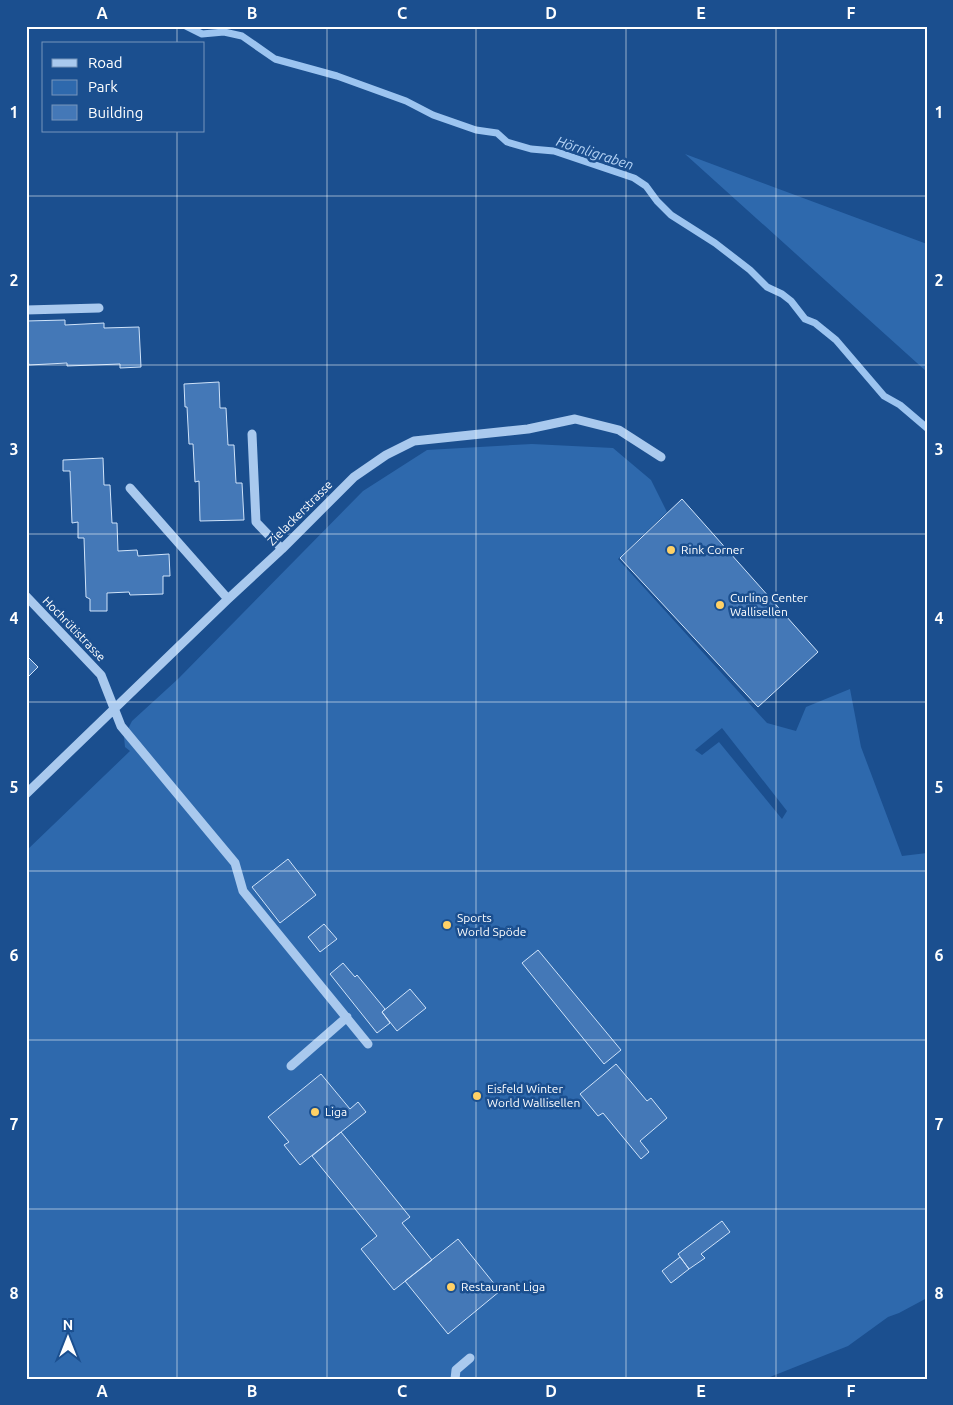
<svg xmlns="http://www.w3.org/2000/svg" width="953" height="1405" font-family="Ubuntu,sans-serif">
<rect width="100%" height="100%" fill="#1b4f8f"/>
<!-- green -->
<path fill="#2e69ad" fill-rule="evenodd" d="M685,154L927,244V372Z
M532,444L613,448L651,480L667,512L618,559L767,723L796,731L806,707L850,689L861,747L902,856L927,853V1298L899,1313L888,1317L848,1346L765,1379H26V851L130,751L125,747L124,737L132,721L178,679L363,491L427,450ZM722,728L787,811L782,819L719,742L702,755L695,750Z"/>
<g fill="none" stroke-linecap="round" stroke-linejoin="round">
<!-- stream -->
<path stroke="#9cc4f0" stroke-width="7" d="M186,26L202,34L224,32L242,36L275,59L337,76L406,101L433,115L476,130L497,133L507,142L531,149L554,151L634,178L646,186L657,201L671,215L715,243L750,270L767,287L782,294L791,301L805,319L815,323L836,340L884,396L900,405L927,428"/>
</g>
<!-- building -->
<path fill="#4478b7" stroke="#cfe3fa" d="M65,320V325L104,323V328L139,327L141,367L120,368V364L67,366V363L29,365L28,360H26V321Z
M219,382L220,408H226L228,445H234L236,483H242L244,520L200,521L199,481L195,482L193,444H189L187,407H185L184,384Z
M103,458L104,485H110L112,523H117L118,551L137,550L138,556L169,554L170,576H163V594L130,595L129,592L107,593V611H90V599L86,597L84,538H78V522L72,523L70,471H63V460Z
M682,499L818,652L758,707L620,558Z
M26,655L38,667L26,679Z
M288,859L316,895L280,923L252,887Z
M324,924L337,939L320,952L308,937Z
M538,950L621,1050L604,1064L522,963Z
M343,963L355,977L357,975L385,1009L382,1012L390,1023L377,1033L330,974Z
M410,989L426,1008L397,1031L382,1012Z
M616,1064L647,1101L651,1098L667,1118L640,1141L649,1152L641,1159L603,1113L598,1116L580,1094Z
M321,1074L350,1109L358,1102L366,1112L300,1165L284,1145L289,1142L268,1117Z
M341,1132L410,1217L402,1223L432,1260L394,1290L361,1249L377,1236L312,1156Z
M722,1221L730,1232L701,1254L705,1258L689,1269L678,1254Z
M458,1239L500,1291L448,1334L405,1281Z
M680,1257L689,1269L671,1283L662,1271Z"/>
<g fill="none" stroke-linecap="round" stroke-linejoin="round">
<!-- minor -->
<path stroke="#a9c9ee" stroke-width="9" d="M26,310L99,308
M252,434L256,522L282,549
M130,488L228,599
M26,596L101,675L121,726L235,863L243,891L368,1044
M26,794L228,599L282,549L354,477L386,455L414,441L528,429L575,419L619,430L661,457
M291,1066L347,1017
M455,1379L456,1370L470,1358"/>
</g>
<!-- grid -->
<path fill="none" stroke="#fff" stroke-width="1" stroke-opacity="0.55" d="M177,26V44M327,26V1379M476,26V1379M626,26V1379M776,26V1379M177,131V1379M26,196H927M26,365H927M26,534H927M26,702H927M26,871H927M26,1040H927M26,1209H927"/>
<!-- markers -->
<g fill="#ffd166" stroke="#1b4f8f" stroke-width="2">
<circle cx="671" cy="550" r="5"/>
<circle cx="720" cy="605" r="5"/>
<circle cx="447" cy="925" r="5"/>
<circle cx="477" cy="1096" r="5"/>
<circle cx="315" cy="1112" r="5"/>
<circle cx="451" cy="1287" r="5"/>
</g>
<g text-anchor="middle" stroke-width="5" stroke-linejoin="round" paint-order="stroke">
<!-- street labels -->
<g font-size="12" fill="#fff" stroke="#1b4f8f">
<text transform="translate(300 513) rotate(-45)" y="4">Zielackerstrasse</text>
<text transform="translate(74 629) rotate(46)" y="4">Hochrütistrasse</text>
</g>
<!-- poi labels -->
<g font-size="12" fill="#fff" stroke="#1b4f8f" text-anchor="start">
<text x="681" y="554">Rink Corner</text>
<text x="730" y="602">Curling Center<tspan x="730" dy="14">Wallisellen</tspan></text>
<text x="457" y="922">Sports<tspan x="457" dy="14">World Spöde</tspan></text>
<text x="487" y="1093">Eisfeld Winter<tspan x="487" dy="14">World Wallisellen</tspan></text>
<text x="325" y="1116">Liga</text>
<text x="461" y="1291">Restaurant Liga</text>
</g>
<!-- water labels -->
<g font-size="14" font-style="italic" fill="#b5d3f5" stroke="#1b4f8f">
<text transform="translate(595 153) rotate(18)" y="5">Hörnligraben</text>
</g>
</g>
<!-- border -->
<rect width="953" height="1405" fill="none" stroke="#1b4f8f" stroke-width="55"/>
<!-- legend -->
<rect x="42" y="42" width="162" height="90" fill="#1b4f8f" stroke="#7695bc"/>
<rect x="52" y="59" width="25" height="8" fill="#a9c9ee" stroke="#7695bc"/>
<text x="88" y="68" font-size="15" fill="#ffffff">Road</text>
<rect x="52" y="80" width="25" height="15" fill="#2e69ad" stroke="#7695bc"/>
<text x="88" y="92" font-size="15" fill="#ffffff">Park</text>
<rect x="52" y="105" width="25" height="15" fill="#4478b7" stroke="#7695bc"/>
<text x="88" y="118" font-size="15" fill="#ffffff">Building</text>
<!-- north arrow -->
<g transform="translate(68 1338)" stroke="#1b4f8f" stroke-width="4" paint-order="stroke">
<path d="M0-4L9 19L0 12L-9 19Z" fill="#ffffff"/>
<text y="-8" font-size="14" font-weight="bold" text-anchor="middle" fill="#ffffff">N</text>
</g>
<rect x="28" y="28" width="898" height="1350" fill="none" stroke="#fff" stroke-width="2"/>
<g font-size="16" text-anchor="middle" font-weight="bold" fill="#fff">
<text x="102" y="19">A</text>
<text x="252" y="19">B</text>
<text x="402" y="19">C</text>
<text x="551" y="19">D</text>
<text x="701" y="19">E</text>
<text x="851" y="19">F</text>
<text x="14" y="118">1</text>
<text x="939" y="118">1</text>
<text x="14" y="286">2</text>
<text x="939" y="286">2</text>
<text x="14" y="455">3</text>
<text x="939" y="455">3</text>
<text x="14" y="624">4</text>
<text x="939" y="624">4</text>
<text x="14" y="793">5</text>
<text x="939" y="793">5</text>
<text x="14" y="961">6</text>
<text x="939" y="961">6</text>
<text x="14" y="1130">7</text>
<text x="939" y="1130">7</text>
<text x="14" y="1299">8</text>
<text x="939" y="1299">8</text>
<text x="102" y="1397">A</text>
<text x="252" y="1397">B</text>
<text x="402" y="1397">C</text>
<text x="551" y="1397">D</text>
<text x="701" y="1397">E</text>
<text x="851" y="1397">F</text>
</g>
</svg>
